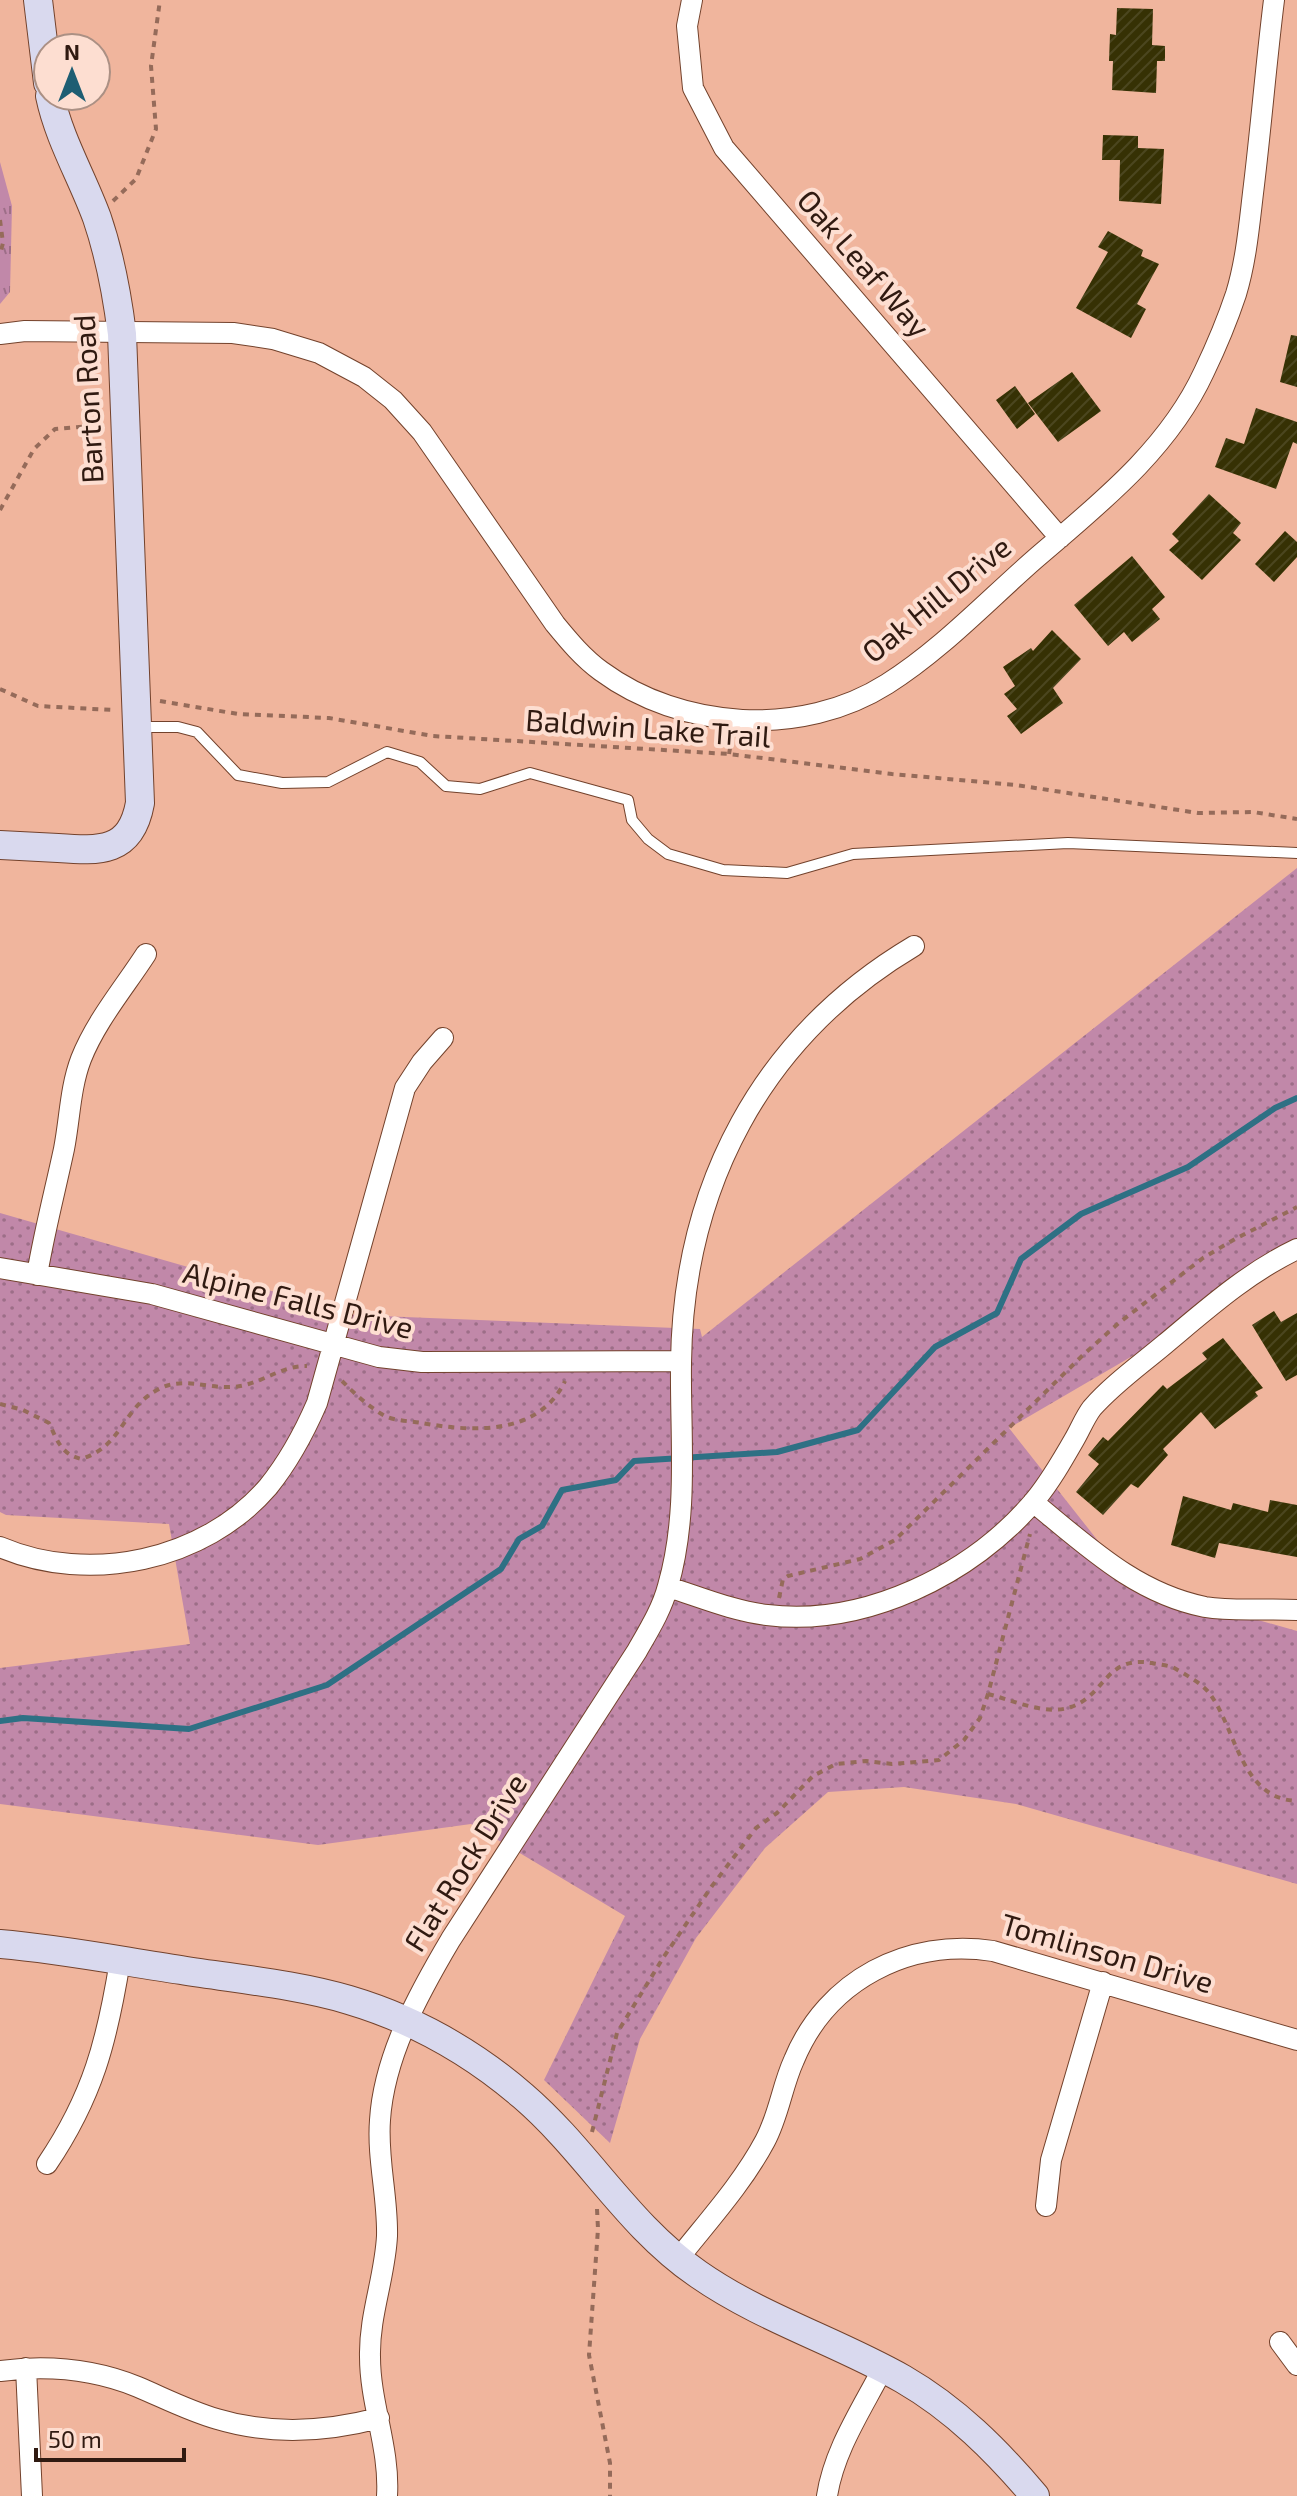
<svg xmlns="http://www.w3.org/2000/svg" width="1297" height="2496" font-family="'Exo 2',sans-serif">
<defs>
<pattern id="grass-dots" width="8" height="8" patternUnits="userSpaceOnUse" patternTransform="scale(2)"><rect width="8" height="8" fill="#c188a9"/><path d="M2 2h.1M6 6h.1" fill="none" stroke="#9d6e88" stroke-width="1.8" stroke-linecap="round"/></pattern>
<pattern id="park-tufts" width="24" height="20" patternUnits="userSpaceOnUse" patternTransform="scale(2)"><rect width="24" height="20" fill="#c188a9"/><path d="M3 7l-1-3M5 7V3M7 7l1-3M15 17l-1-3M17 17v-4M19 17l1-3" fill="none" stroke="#9d6e88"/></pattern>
<pattern id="building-hatch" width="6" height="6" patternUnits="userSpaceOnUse" patternTransform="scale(2)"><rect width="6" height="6" fill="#363104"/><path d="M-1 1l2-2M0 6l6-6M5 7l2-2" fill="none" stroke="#4b461f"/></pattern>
</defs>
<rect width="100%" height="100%" fill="#f0b59d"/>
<!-- grass -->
<path fill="url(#grass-dots)" d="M1297,868V1260L1009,1428L1132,1584L1297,1631V1884L1016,1804L904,1787L828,1792L765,1848L696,1938L640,2039L610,2143L544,2080L625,1916L471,1824L318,1845L0,1804V1668L190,1644L169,1524L6,1515L0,1512V1213L355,1315L700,1329L702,1337Z"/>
<!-- park -->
<path fill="url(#park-tufts)" d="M0,162L12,206L10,292L0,304Z"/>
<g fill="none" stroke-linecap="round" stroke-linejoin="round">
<!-- stream -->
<path stroke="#2e7084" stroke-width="6" d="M0,1721L23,1718L189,1729L327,1685L501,1569L519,1539L542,1526L562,1490L616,1480L634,1461L777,1452L858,1430L935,1347L997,1313L1021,1259L1081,1214L1188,1167L1275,1108L1297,1098"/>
</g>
<!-- building -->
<path fill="url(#building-hatch)" d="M1117,8L1153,9L1152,45L1165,46V61H1157L1156,93L1112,90L1113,61H1109L1110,34L1116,35Z
M1103,135L1138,136V148L1164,149L1161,204L1119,201L1120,160H1102Z
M1108,231L1143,250L1141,256L1159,264L1137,304L1146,309L1131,338L1076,308L1108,252L1098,247Z
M1291,335L1297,336V387L1280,382Z
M1072,372L1101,411L1058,442L1028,403Z
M1015,386L1035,414L1017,429L996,400Z
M1256,408L1297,422V444L1293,442L1276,489L1215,467L1226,438L1244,444Z
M1209,494L1241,523L1233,533L1241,540L1202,580L1169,550L1179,541L1172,534Z
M1285,531L1297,542V557L1274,582L1255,564Z
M1132,556L1165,597L1152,609L1160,619L1132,642L1124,632L1108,646L1074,605Z
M1052,630L1081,659L1053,688L1063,703L1021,734L1007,716L1017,709L1004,694L1015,686L1003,667L1031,648L1033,651Z
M1274,1311L1281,1322L1297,1313V1375L1286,1381L1252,1325Z
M1223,1338L1263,1388L1255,1392L1258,1396L1215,1429L1201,1412L1163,1449L1168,1455L1138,1488L1131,1484L1103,1515L1076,1492L1099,1464L1088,1455L1103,1437L1108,1441L1163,1385L1167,1389L1207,1359L1202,1353Z
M1183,1496L1231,1510L1233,1503L1268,1512L1270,1500L1297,1505V1557L1219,1543L1215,1558L1171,1545Z"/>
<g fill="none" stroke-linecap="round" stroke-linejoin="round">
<defs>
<path id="lane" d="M137,727H178L197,732L238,775L282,783L328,782L387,752L420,762L446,786L480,789L530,773L628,800L632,820L648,839L668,854L723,870L787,873L853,854L1068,843L1297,853"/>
<path id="street" d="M692,0L687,26L693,88L724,148L1060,538
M0,334L25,331L233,333L273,339L319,353L364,377L393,400L422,432L555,624C569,641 583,658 601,671C681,730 802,738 887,684C941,650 987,601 1035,559C1099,504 1168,450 1204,372C1216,347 1227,321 1236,294C1246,261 1249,227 1253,193C1261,128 1266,64 1274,0
M0,1268L152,1294L379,1357L422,1362L680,1361
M37,1275C44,1233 55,1191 64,1149C70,1118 70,1088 81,1059C96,1021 124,988 146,954
M1033,1502C1086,1545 1135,1593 1205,1607C1235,1612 1266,1608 1297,1610
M0,1547C89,1585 204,1561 268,1487C289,1461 304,1433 317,1403L405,1088L422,1062L443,1038
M668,1587C700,1597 733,1611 767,1615C864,1627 972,1575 1035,1500C1050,1482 1062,1461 1074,1440C1080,1430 1085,1417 1092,1408C1113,1384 1140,1365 1165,1344C1207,1309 1247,1273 1297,1249
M47,2164C93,2096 107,2041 120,1961
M1046,2206L1051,2160L1103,1982
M678,2259C708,2221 742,2184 765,2141C779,2115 782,2086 794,2060C827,1980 908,1938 993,1951L1297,2040
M1280,2342L1297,2365
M26,2368L32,2496
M0,2371C46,2365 94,2369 138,2387C164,2398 189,2411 217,2419C270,2435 326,2432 379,2418
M387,2496C390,2448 370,2404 370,2357C369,2315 385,2277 387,2236C388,2197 377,2159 380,2120C384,2056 419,1993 451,1939L637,1651C649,1630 662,1609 668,1586C689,1513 680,1438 681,1363C683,1187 761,1037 914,946
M827,2496C834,2450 862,2409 883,2368"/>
<path id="secondary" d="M38,0L48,83
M0,845C19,846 38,847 58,848C100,851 131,853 140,803L122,334C117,294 110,256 97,218C82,177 59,139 50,96
M0,1944C60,1949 121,1961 181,1970C236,1979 295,1984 349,2000C413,2019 472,2052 523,2096C587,2151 627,2225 698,2274C761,2318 836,2341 903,2379C955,2409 997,2451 1035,2496"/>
</defs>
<!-- lane casing -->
<use href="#lane" stroke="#73422c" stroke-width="12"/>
<!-- street casing -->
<use href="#street" stroke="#73422c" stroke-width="22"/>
<!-- secondary casing -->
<use href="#secondary" stroke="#73422c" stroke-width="30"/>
<!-- path -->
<path stroke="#956b5a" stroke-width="4" stroke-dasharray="6 6" stroke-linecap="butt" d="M113,201L136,179L156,129L151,66L160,0
M0,220L3,243L0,254
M0,510L34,449L55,429L103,425
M0,689L38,706L113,710
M160,701L238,714L329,718L433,736L729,754L892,774L1016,785L1198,813L1253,812L1297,819
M729,754L732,737
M342,1381C355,1394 369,1407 385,1416C395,1421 410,1421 422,1423C472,1432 539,1436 565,1381
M0,1404L23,1410L49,1423C57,1440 61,1454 81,1459C122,1447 122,1409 157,1390C182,1376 204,1388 230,1387C258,1387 280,1365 307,1366
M779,1598L783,1579L788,1576L860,1559L895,1540L1082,1356L1120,1322L1203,1258L1235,1239L1297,1207
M988,1694C1012,1700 1046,1716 1071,1707C1106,1695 1105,1655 1152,1663C1160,1665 1169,1665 1176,1669C1186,1675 1203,1684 1210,1694C1236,1729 1241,1799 1297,1801
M592,2132L617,2033L663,1958L712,1886L756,1828L777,1813L813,1776L836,1764L866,1761L892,1764L939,1760L964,1740L980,1718L988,1694L1030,1534
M597,2209L598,2229L589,2355L610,2463V2496"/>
<!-- lane -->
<use href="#lane" stroke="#fff" stroke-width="10"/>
<!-- street -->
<use href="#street" stroke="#fff" stroke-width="20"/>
<!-- secondary -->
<use href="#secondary" stroke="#d9d9ee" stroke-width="28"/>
</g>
<g text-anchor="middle" stroke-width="8" stroke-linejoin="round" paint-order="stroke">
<!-- street labels -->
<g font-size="30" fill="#301a11" stroke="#fdded1">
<text transform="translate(863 264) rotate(49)" y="10">Oak Leaf Way</text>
<text transform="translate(89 399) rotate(-93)" y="10">Barton Road</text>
<text transform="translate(937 600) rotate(-39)" y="10">Oak Hill Drive</text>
<text transform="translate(648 729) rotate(4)" y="10">Baldwin Lake Trail</text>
<text transform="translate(298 1301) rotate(14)" y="10">Alpine Falls Drive</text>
<text transform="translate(466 1863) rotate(-58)" y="10">Flat Rock Drive</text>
<text transform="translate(1107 1954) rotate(16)" y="10">Tomlinson Drive</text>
</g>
</g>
<!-- north arrow -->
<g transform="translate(72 72)"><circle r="38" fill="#fdded1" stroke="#ab9084" stroke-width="2"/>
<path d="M0-6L14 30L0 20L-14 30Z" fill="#1e5e73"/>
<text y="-12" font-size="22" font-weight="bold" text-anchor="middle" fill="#301a11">N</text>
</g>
<!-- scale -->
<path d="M36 2448v12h148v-12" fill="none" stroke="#301a11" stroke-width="4"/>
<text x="48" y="2448" font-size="24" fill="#301a11" stroke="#fdded1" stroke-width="6" paint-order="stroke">50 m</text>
</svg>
